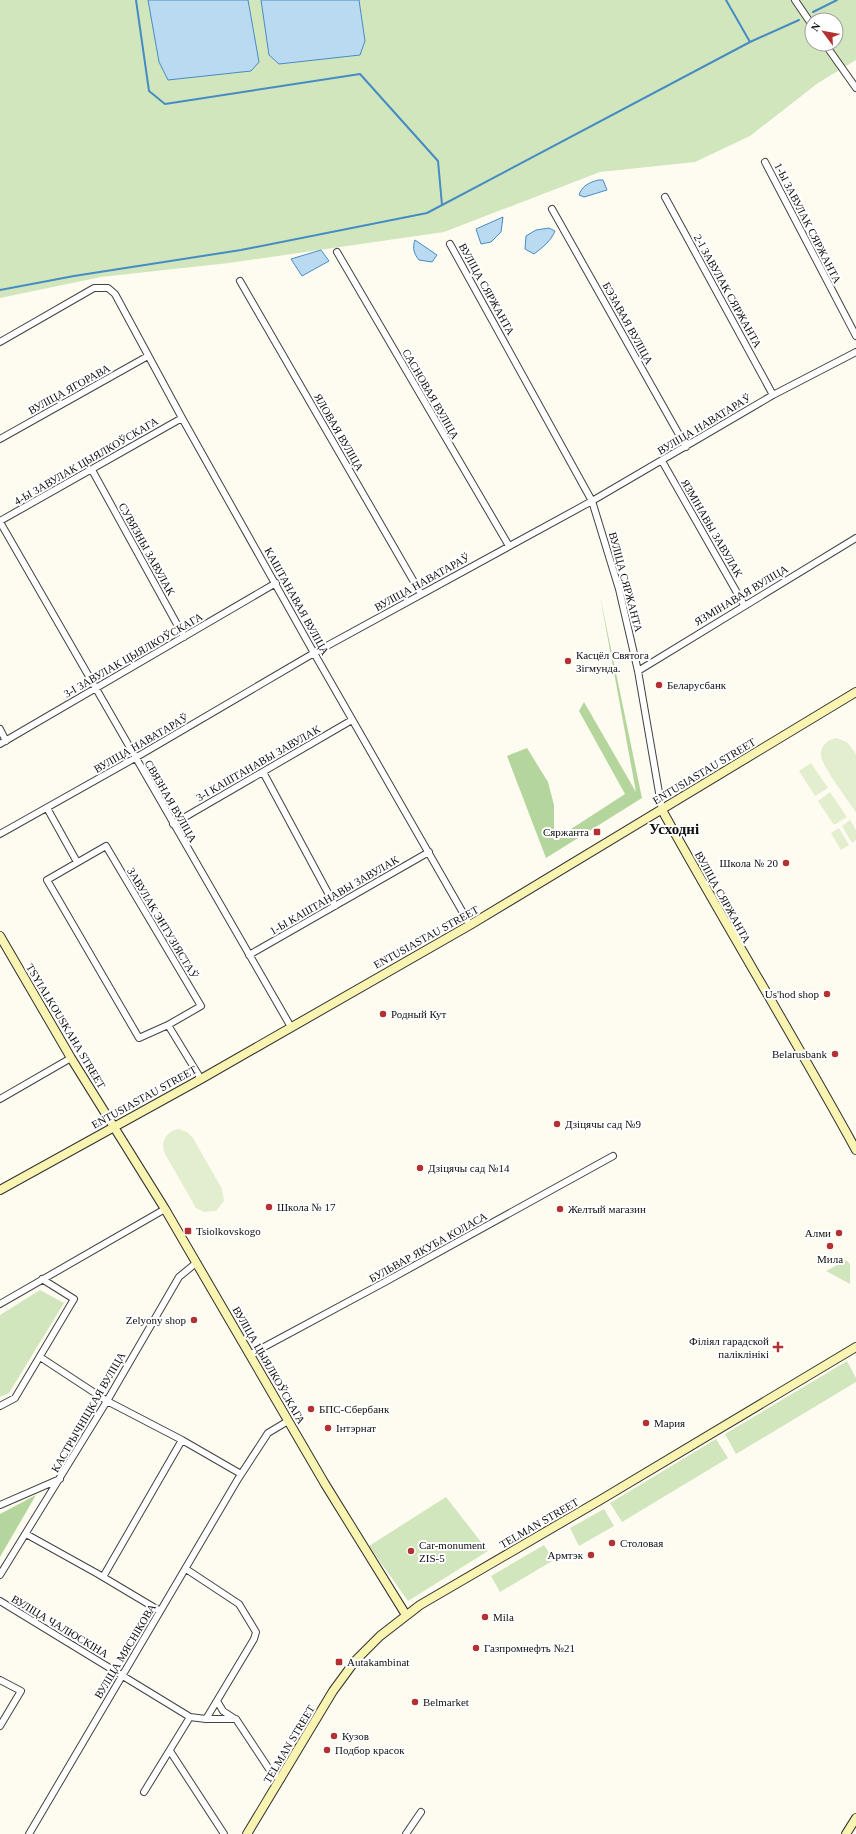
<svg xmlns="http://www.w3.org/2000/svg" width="856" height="1834" font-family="'Times New Roman',serif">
<rect width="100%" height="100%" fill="#fefcf1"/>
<!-- green -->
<path fill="#d1e6bd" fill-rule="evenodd" d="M0,0H856V60L818,83L750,136L695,162L600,172L444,232L229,263L101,277L0,298ZM812,20H836V44H812Z
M846,1260L850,1264V1284L826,1271Z
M40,1290L64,1303L9,1393L0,1397V1315Z
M847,1361L856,1378V1382L736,1454L725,1434Z
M716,1439L728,1458L622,1522L610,1503Z
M446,1497L488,1551L408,1601L369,1546Z
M604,1509L614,1526L579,1546L570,1528Z
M544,1545L554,1560L500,1592L491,1576Z"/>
<!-- forest -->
<path fill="#b4d69d" d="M600,596L642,798L546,858L507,756L527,748L548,782L554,805V840L625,794L579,711L584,702L636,792Z
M36,1495L0,1557V1514Z"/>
<!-- pitch -->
<path fill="#e2eece" d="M836,738L847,742L856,754V812C849,802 822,766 821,756C820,746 827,740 836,738Z
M811,763L828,788L815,796L799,771Z
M830,792L847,817L834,825L818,801Z
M850,820L856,830V840L852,843L842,826Z
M839,828L849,845L841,850L831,833Z
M179,1129L187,1132L193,1138L222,1189L224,1201L216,1211L204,1212L196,1208L165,1154C160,1142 166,1131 179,1129Z"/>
<!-- water -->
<path fill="#badaf2" stroke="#468cc3" d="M148,0H248L259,62L251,71L168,80L159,62Z
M261,0H359L365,41L360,55L279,64L269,55Z
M598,180H603L607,190L584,197L579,195C582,186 588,183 598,180Z
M503,217L501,232L491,242L481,244L476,229Z
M549,228L555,231C551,241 542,248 534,254L525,249L526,236L536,230Z
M415,240L437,255L432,262L419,260C414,254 412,248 415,240Z
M321,250L329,261L302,276L291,259Z"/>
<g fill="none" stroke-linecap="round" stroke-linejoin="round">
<!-- stream -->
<path stroke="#468cc3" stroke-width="2" d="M136,0L149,91L165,104L360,74L438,161L442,205
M726,0L750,42
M813,12L837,0
M0,290L74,276L241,250L427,213L750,42L799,20"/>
<defs>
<path id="street" d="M795,0L812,25
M825,44L856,88
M765,162L856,336
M665,197L773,395
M552,209L686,447
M450,244L592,501L619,589L638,671L662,810
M337,252L509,546
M240,281L421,594
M0,342L94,288H108L115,294L182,418L314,653L470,925
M0,439L148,356
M662,461L744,605
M92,470L184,637
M0,521L182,418
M0,522L291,1027
M638,671L856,538
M0,729L6,741
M0,744L276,583
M263,772L335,906
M47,808L77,862
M173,824L352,720
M0,834L135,758L314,653L592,501L773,395L856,352
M106,846L201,1006L168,1025L139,1038L47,880Z
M249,955L429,852
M168,1025L201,1079
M0,1099L71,1058
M0,1304L165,1209
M251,1354L383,1283L613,1156
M40,1357L107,1401L182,1440L241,1474
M0,1406L15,1398L74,1299L42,1279
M0,1505L60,1479
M26,1534L98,1574L160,1611
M186,1569L239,1604L256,1632L254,1639L206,1719
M0,1575L107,1401L179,1277L196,1263
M103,1577L182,1440
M0,1601L190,1717L206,1719H236L271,1772L281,1779
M0,1680L21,1691L0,1726
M217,1701L223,1711L235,1719
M170,1751L224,1834
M144,1792L190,1717
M29,1834L238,1479L268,1433L288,1421
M406,1834L421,1812"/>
<path id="secondary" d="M662,810C725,924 793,1035 856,1150
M0,936L71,1058L165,1209L325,1484L406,1615
M0,1190L201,1079L470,925L856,692
M247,1834L333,1691L355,1661L380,1636L420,1605L602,1499L856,1347
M846,1834L856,1818"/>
</defs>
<!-- street casing -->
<use href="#street" stroke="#424242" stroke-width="8"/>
<!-- secondary casing -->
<use href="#secondary" stroke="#313131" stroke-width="10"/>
<!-- street -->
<use href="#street" stroke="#fff" stroke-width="6"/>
<!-- secondary -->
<use href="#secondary" stroke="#f9f4b1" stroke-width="8"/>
</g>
<!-- markers -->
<g fill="#b43132" stroke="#fff" stroke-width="1.5">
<circle cx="568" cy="661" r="4"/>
<circle cx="659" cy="685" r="4"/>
<rect x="593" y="828" width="8" height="8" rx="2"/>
<circle cx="786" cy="863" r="4"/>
<circle cx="827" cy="994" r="4"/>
<circle cx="383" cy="1014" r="4"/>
<circle cx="835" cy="1054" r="4"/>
<circle cx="557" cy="1124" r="4"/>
<circle cx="420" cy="1168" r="4"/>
<circle cx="269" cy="1207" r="4"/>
<circle cx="560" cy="1209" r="4"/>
<rect x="184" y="1227" width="8" height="8" rx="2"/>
<circle cx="839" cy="1233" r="4"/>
<circle cx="830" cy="1246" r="4"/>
<circle cx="194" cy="1320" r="4"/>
<path d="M776 1341h4v4h4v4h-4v4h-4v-4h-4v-4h4z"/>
<circle cx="311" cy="1409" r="4"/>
<circle cx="646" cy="1423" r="4"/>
<circle cx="328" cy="1428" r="4"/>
<circle cx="612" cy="1543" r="4"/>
<circle cx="411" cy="1551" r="4"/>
<circle cx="591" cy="1555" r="4"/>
<circle cx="485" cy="1617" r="4"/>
<circle cx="476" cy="1648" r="4"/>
<rect x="335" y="1658" width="8" height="8" rx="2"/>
<circle cx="415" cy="1702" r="4"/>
<circle cx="334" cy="1736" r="4"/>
<circle cx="327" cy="1750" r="4"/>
</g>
<g text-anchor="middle" stroke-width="4" stroke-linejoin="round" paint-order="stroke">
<!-- street labels -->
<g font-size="11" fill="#0f0f0f" stroke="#fff">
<text transform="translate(808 223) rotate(63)" y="4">1-Ы ЗАВУЛАК СЯРЖАНТА</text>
<text transform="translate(487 289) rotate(61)" y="4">ВУЛІЦА СЯРЖАНТА</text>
<text transform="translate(728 291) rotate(61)" y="4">2-І ЗАВУЛАК СЯРЖАНТА</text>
<text transform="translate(628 323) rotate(61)" y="4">БЭЗАВАЯ ВУЛІЦА</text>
<text transform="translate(69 389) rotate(-29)" y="4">ВУЛІЦА ЯГОРАВА</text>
<text transform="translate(431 394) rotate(60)" y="4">САСНОВАЯ ВУЛІЦА</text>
<text transform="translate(704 424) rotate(-31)" y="4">ВУЛІЦА НАВАТАРАЎ</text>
<text transform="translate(339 432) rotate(60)" y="4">ЯЛОВАЯ ВУЛІЦА</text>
<text transform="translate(86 461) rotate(-30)" y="4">4-Ы ЗАВУЛАК ЦЫЯЛКОЎСКАГА</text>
<text transform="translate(712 528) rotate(60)" y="4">ЯЗМІНАВЫ ЗАВУЛАК</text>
<text transform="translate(147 549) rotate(61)" y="4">СУВЯЗНЫ ЗАВУЛАК</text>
<text transform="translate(422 582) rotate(-29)" y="4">ВУЛІЦА НАВАТАРАЎ</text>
<text transform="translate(626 582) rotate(75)" y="4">ВУЛІЦА СЯРЖАНТА</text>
<text transform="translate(741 595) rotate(-31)" y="4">ЯЗМІНАВАЯ ВУЛІЦА</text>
<text transform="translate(297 601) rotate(61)" y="4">КАШТАНАВАЯ ВУЛІЦА</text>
<text transform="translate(133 655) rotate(-30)" y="4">3-І ЗАВУЛАК ЦЫЯЛКОЎСКАГА</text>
<text transform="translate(141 743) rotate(-30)" y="4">ВУЛІЦА НАВАТАРАЎ</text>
<text transform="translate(258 763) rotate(-30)" y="4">3-І КАШТАНАВЫ ЗАВУЛАК</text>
<text transform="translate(704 771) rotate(-31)" y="4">ENTUSIASTAU STREET</text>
<text transform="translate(171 801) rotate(60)" y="4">СВЯЗНАЯ ВУЛІЦА</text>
<text transform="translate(334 895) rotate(-30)" y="4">1-Ы КАШТАНАВЫ ЗАВУЛАК</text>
<text transform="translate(723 897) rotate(61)" y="4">ВУЛІЦА СЯРЖАНТА</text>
<text transform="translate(163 923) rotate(59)" y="4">ЗАВУЛАК ЭНТУЗІЯСТАЎ</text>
<text transform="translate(426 937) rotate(-29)" y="4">ENTUSIASTAU STREET</text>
<text transform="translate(66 1026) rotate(59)" y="4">TSYIALKOUSKAHA STREET</text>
<text transform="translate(144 1097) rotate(-29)" y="4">ENTUSIASTAU STREET</text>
<text transform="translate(428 1247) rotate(-29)" y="4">БУЛЬВАР ЯКУБА КОЛАСА</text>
<text transform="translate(269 1365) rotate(60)" y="4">ВУЛІЦА ЦЫЯЛКОЎСКАГА</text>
<text transform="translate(88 1412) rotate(-60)" y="4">КАСТРЫЧНІЦКАЯ ВУЛІЦА</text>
<text transform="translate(539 1523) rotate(-30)" y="4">TELMAN STREET</text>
<text transform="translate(60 1626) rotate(31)" y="4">ВУЛІЦА ЧАЛЮСКІНА</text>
<text transform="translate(125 1651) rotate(-59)" y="4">ВУЛІЦА МЯСНІКОВА</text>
<text transform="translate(289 1744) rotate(-59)" y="4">TELMAN STREET</text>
</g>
<!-- poi labels -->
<g font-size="11" fill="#0f0f0f" stroke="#fff" text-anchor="start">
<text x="576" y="659">Касцёл Святога<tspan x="576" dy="13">Зігмунда.</tspan></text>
<text x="667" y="689">Беларусбанк</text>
<text x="589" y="836" text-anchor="end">Сяржанта</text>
<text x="778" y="867" text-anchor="end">Школа № 20</text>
<text x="819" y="998" text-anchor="end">Us'hod shop</text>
<text x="391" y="1018">Родный Кут</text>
<text x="827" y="1058" text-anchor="end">Belarusbank</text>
<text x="565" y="1128">Дзіцячы сад №9</text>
<text x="428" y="1172">Дзіцячы сад №14</text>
<text x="277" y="1211">Школа № 17</text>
<text x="568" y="1213">Желтый магазин</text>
<text x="196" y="1235">Tsiolkovskogo</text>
<text x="831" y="1237" text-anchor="end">Алми</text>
<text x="830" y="1263" text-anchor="middle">Мила</text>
<text x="186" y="1324" text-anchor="end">Zelyony shop</text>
<text x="769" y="1345" text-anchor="end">Філіял гарадской<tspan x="769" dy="13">паліклінікі</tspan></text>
<text x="319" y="1413">БПС-Сбербанк</text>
<text x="654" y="1427">Мария</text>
<text x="336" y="1432">Інтэрнат</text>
<text x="620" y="1547">Столовая</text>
<text x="419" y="1549">Car-monument<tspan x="419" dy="13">ZIS-5</tspan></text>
<text x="583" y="1559" text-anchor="end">Армтэк</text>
<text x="493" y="1621">Mila</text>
<text x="484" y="1652">Газпромнефть №21</text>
<text x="347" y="1666">Autakambinat</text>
<text x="423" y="1706">Belmarket</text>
<text x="342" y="1740">Кузов</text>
<text x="335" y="1754">Подбор красок</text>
</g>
<!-- district labels -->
<g font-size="15" font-weight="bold" fill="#0f0f0f" stroke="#fff">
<text x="674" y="834">Усходні</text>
</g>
</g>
<!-- north arrow -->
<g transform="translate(824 32) rotate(302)"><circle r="19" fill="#ffffff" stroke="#9f9f9f"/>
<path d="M0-3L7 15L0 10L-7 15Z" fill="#b43132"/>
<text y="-6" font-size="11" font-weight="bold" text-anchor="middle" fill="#0f0f0f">N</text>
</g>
</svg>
